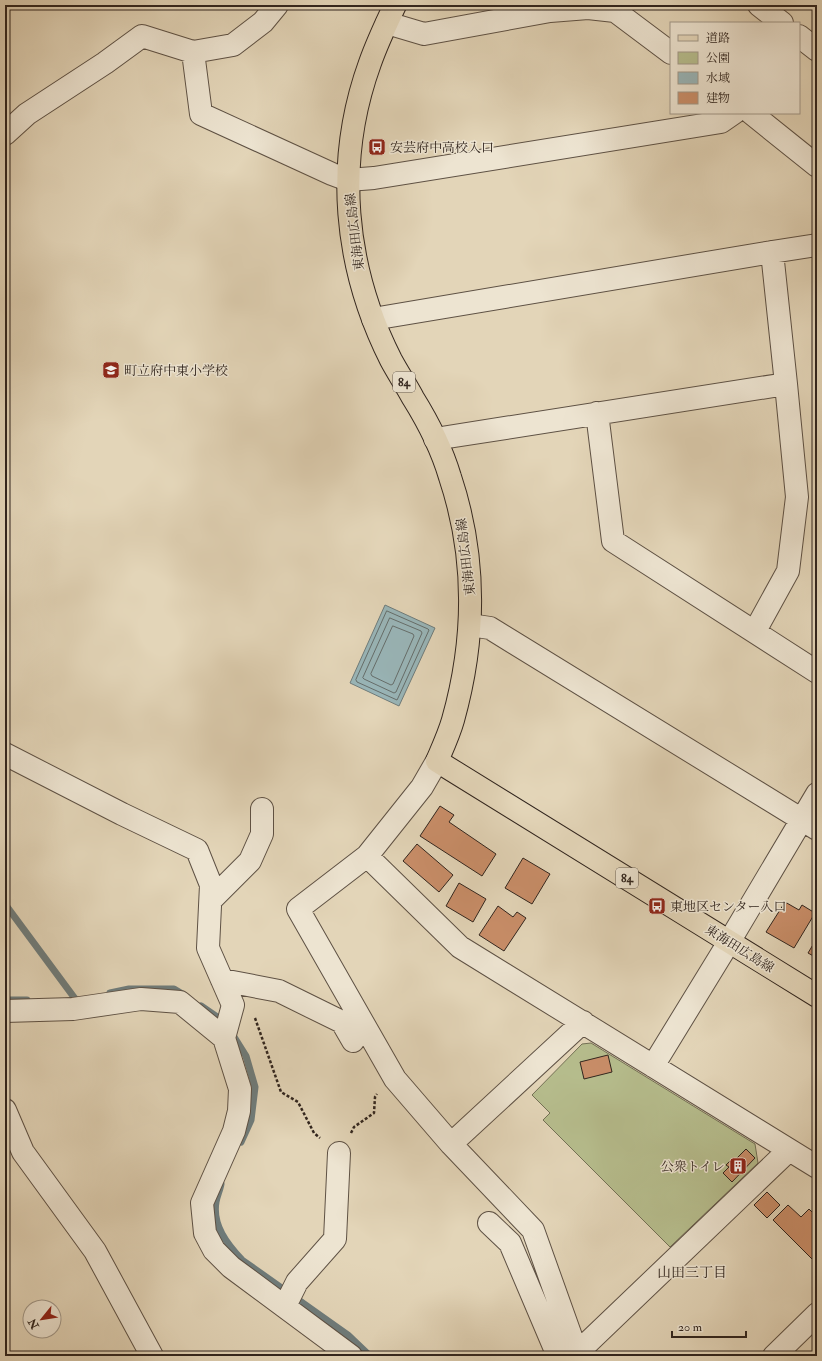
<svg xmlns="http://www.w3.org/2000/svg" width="822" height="1361" font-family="'IM FELL Double Pica','Noto Serif JP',serif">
<rect width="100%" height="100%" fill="#e3d5b8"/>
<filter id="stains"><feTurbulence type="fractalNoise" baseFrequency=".005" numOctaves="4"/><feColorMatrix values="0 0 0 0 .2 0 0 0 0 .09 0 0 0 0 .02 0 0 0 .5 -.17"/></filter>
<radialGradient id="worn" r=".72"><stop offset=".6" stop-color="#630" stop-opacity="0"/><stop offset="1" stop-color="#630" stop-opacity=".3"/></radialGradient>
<!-- green -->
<path fill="#b6bd8d" stroke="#747156" d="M591,1043L755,1144L758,1163L670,1247L543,1120L550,1113L532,1095L582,1044Z"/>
<!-- water -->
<path fill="#99b6b9" stroke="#6f7c7b" d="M385,605L435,628L399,706L350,683Z"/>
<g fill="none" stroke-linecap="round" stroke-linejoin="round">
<!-- shore -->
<path stroke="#656e6c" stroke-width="1" d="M387,611L428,629L429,630L398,698L397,700L357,682L356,680Z
M390,618L421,631L422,633L396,692L394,693L364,679L363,678Z
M393,626L413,634L414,636L393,684L391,685L372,676L371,674Z"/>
<!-- stream -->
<path stroke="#6f7c7b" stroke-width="7" d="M5,904L76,1000
M110,993L129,989H174L184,995
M5,1000H27
M201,1006L217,1017L224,1024
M231,1032L246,1056L255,1087L251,1120L241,1142
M221,1184C220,1190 217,1196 216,1202C212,1225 227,1244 242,1260L348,1335L370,1356"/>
</g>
<!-- building -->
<path fill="#c98e69" stroke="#31251e" d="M440,806L454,815L449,822L496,854L482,876L420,836Z
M417,844L453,875L439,892L403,861Z
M523,858L550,874L532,904L505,888Z
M459,883L486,899L473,922L446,906Z
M785,902L799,910L802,905L815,913L794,948L766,932Z
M498,906L513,917L517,912L526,918L504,951L479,935Z
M817,938V958L808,953Z
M608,1055L612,1072L584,1079L580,1062Z
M746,1149L755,1158L732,1182L723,1173L729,1167L726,1165L732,1159L734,1161Z
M767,1192L780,1205L767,1218L754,1205Z
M788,1205L801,1217L809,1209L815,1215L817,1212V1264L773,1220Z"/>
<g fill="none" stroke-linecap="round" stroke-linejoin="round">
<defs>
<path id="minor" d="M759,5L782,23
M387,23L424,34L550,11L588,8L615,11L671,53
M799,36L817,50
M193,52L201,114L332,174L348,180L374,178L721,122L734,113
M751,113L817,166
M5,134L27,114L105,63L142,36L193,52L233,45L263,22L277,5
M373,319L772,252L817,245
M597,413L613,541L817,672
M435,439L786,384
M470,625L490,628L817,829
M755,631L788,571L797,497L786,384L772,252
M5,754L122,814L197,850L211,885L208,948L233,1005L224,1038L240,1089L239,1111L234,1131L202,1203L205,1233L214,1250L231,1267L351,1356
M437,761L422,787L367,856L298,909L395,1079L451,1144L533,1230L578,1356
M367,856L460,947L817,1167
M211,900L250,861L262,834V809
M222,980L279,991L342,1022L353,1041
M5,1011L73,1009L141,999L180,1002L224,1038
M653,1066L729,942L817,794
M5,1110L23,1152L95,1251L152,1356
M451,1144L583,1022
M489,1223L510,1243L558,1356
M285,1306L297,1282L335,1239L339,1153
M577,1353L789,1150
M774,1356L817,1314"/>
<path id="major" d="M395,5C386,24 377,43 370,63C334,162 344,267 391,360C398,373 406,385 413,398C428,422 442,450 450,477C477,558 476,638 453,720C449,734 443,747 437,761L817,996"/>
</defs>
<!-- minor casing -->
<use href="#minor" stroke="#5e5144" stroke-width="24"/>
<!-- major casing -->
<use href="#major" stroke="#31251e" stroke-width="24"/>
<!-- path -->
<path stroke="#31251e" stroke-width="2.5" stroke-dasharray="3 2" stroke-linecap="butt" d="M255,1018L281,1092L298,1102L314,1133L320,1138
M351,1133L354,1127L374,1113L375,1097L377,1094"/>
<!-- minor -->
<use href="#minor" stroke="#ede4d1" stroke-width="22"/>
<!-- major -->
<use href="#major" stroke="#e3d5b8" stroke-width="22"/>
</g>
<!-- icons -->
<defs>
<symbol id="bus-square" viewBox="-11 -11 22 22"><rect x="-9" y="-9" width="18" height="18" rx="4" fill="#8f2418" stroke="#ede4d1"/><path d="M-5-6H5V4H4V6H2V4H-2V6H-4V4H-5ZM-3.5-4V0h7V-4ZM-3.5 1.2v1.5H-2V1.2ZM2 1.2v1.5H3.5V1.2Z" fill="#fff"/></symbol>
<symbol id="school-square" viewBox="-11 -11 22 22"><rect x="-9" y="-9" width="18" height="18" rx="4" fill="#8f2418" stroke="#ede4d1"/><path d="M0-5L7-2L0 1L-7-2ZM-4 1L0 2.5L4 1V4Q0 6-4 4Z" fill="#fff"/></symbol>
<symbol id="building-square" viewBox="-11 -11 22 22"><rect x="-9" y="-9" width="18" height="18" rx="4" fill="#8f2418" stroke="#ede4d1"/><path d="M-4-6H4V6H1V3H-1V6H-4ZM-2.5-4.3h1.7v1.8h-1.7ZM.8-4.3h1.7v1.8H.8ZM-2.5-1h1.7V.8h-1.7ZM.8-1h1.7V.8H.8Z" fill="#fff"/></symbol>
</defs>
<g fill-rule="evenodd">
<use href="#bus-square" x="367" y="137" width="20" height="20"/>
<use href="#school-square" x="101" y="360" width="20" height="20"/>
<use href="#bus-square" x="647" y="896" width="20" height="20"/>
<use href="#building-square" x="728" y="1156" width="20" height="20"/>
</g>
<g text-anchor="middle" stroke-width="3" stroke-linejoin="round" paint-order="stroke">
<!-- shield labels -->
<g fill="#ede4d1" stroke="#695e54" stroke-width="1">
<rect x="393" y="372" width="22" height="20" rx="3"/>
<rect x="616" y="868" width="22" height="20" rx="3"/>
</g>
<g font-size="12" font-weight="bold" fill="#31251e">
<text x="404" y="386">84</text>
<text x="627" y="882">84</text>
</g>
<!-- poi labels -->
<g font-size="13" fill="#31251e" stroke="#ede4d1" text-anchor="start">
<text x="390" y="152">安芸府中高校入口</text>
<text x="124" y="375">町立府中東小学校</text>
<text x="670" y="911">東地区センター入口</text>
<text x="725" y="1171" text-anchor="end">公衆トイレ</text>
</g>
<!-- street labels -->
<g font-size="13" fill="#31251e" stroke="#ede4d1">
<text transform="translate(354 232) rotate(-97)" y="5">東海田広島線</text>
<text transform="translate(465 557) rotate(-97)" y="5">東海田広島線</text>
<text transform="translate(740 948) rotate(32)" y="5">東海田広島線</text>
</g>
<!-- neighbourhood labels -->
<g font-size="14" fill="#31251e" stroke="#ede4d1">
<text x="692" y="1277">山田三丁目</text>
</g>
</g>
<!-- margin -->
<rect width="822" height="1361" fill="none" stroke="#e3d5b8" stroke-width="20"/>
<rect x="6" y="6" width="810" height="1349" fill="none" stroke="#31251e" stroke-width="2"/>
<rect x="10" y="10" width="802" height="1341" fill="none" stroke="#31251e"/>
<!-- legend -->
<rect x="670" y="22" width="130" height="92" fill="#ede4d1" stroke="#a29889"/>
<rect x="678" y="35" width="20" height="6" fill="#e3d5b8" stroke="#a29889"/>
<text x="706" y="42" font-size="12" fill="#31251e">道路</text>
<rect x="678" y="52" width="20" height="12" fill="#b6bd8d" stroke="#a29889"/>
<text x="706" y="62" font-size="12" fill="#31251e">公園</text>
<rect x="678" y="72" width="20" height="12" fill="#99b6b9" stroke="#a29889"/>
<text x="706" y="82" font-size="12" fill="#31251e">水域</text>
<rect x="678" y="92" width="20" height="12" fill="#c98e69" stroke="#a29889"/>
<text x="706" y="102" font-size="12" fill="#31251e">建物</text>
<!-- north arrow -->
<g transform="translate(42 1319) rotate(240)"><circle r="19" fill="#ede4d1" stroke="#a29889"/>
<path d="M0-3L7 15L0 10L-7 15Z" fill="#8f2418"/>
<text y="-6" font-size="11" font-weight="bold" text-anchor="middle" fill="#31251e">N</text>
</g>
<!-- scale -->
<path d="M672 1331v6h74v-6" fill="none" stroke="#31251e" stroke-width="2"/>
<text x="678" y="1331" font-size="12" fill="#31251e" stroke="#ede4d1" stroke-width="3" paint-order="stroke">20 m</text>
<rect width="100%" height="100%" filter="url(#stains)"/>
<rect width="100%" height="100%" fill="url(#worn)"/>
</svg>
